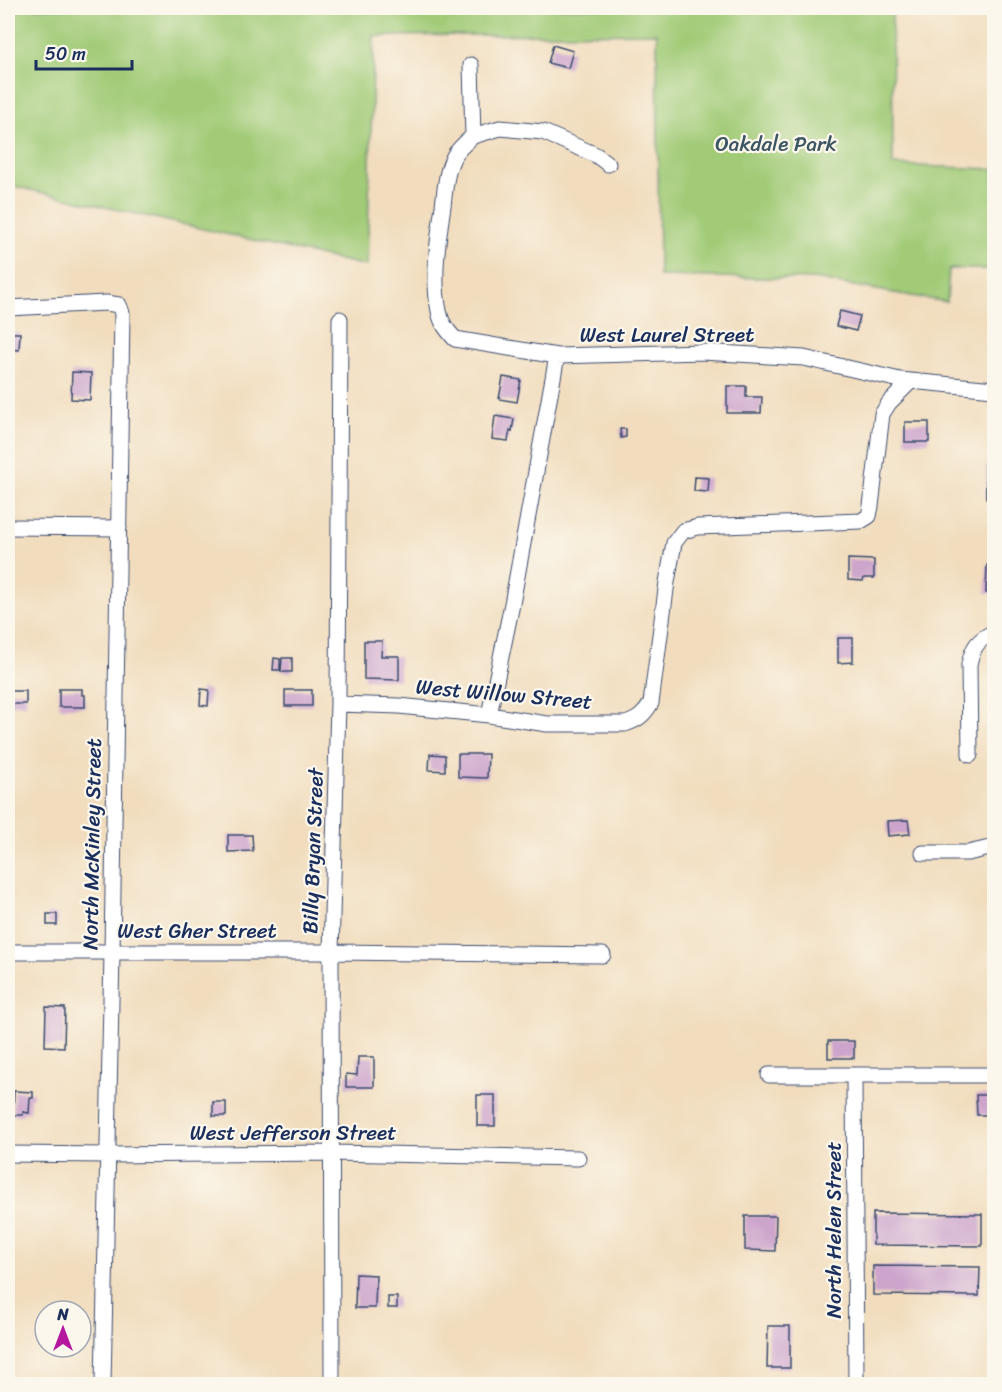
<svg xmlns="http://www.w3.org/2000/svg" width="1002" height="1392" font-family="Sriracha,sans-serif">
<rect width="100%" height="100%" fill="#fbf7ec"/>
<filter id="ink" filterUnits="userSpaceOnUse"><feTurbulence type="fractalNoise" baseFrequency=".0167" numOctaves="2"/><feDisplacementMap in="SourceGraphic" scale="12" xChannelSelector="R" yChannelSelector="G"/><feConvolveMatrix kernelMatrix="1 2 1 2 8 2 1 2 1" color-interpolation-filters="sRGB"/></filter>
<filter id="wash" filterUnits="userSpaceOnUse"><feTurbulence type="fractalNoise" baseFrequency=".008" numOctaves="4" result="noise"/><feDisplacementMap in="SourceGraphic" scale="24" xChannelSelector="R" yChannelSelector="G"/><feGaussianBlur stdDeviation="1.35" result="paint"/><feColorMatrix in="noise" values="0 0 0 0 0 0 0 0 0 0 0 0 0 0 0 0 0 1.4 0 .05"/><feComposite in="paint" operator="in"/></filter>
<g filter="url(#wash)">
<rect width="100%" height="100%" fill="#f1ddbe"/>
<!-- green -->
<path fill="#a1cb77" stroke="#5e7d6a" stroke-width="1.5" d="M8,8H892L893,165L994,169V269H949L947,302L814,279L659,276L657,33L374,36L367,266L8,185Z"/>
<g id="blocks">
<!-- building -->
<path fill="#cca4cc" d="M553,45L573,51L568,68L548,63Z
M840,311L860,316L856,331L836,326Z
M8,333H20L19,350L8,349Z
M72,372L91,373L90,400L71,399Z
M503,377L521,380L517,402L499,399Z
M727,386H746V397H762L761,413H727Z
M495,416L514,419L512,431L510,430L508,441L492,439Z
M905,422H929V442H905Z
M620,429H626V437L621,438Z
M986,465H994V498H986Z
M695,477L709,478L708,492L694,491Z
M848,559L874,560V578H864L863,581L848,580Z
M987,565H994V593H986Z
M838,638H853V662L838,663Z
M364,641H382L381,656H399V680L364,679Z
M274,658L280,659V670H273Z
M282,658H292V672H281Z
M59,689H82V695H85V707H59Z
M201,689L209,690L208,706L200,705Z
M285,690H312V706H285Z
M10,691H26V704H10Z
M430,754L445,755V771L429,770Z
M458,754H488L487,778L458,777Z
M908,820L910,834L888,836L887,821Z
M228,835H252L253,851L228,852Z
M47,914H57V925H47Z
M46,1007L65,1008L64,1047L45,1046Z
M828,1041H854V1058H828Z
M358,1057H374V1087H346V1074L357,1075Z
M14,1091L33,1092V1098H30L29,1113L23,1112V1115H13Z
M477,1095H495V1126H477Z
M976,1095H988V1115H977Z
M213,1102H226V1116H213Z
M873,1213L982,1214V1246L873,1245Z
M745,1216H776L775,1251L745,1250Z
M873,1266L980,1267L979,1296L873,1295Z
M356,1274L376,1275L375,1308H355Z
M388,1297H397V1308H388Z
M768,1326H790V1368H767Z"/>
</g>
</g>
<g filter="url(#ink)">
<use href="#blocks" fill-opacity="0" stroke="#3b496c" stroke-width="1.5"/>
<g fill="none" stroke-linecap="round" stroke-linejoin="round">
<defs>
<path id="minor" d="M471,65L473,136C466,142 459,148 454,156C446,171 445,189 443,206C438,240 432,277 439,311C441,323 447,330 455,339L557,356L702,352L804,358L900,380L994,389
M473,136L500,128L543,132L596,155L608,164
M8,308L106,303L119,305L122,313L112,953L103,1384
M8,527L119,528
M338,704L399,706L489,715L547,724H625C638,720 644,715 651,703L667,582L674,543L683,531L698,527L861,521L869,516L871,506L882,414L889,403L910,382
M489,715L512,604L557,356
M970,755L969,664C973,646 978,640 994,632
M923,853H968L994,847
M8,952H331L603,955
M769,1075H994
M854,1075L856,1384
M8,1154L108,1155L332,1153L578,1158
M332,1384L331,952L338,704L340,319"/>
</defs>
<!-- minor casing -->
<use href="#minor" stroke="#3b496c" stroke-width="17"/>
<!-- minor -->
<use href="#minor" stroke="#fff" stroke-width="15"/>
</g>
</g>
<g text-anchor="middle" stroke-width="4.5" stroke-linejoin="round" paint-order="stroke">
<!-- park labels -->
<g font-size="21" fill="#3c5664" stroke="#fbf7ec">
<text x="776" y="151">Oakdale Park</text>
</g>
<!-- street labels -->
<g font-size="21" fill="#1b2f5e" stroke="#fbf7ec">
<text x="667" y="342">West Laurel Street</text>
<text transform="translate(504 694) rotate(5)" y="7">West Willow Street</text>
<text transform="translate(92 844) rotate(-89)" y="7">North McKinley Street</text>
<text transform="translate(313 851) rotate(-88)" y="7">Billy Bryan Street</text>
<text x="197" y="938">West Gher Street</text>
<text x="293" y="1140">West Jefferson Street</text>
<text transform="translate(834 1230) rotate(-90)" y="7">North Helen Street</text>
</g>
</g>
<!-- margin -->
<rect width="1002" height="1392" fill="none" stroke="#fbf7ec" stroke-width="30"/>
<!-- north arrow -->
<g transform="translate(63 1329)"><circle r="28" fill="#fbf7ec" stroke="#a1a7b3" stroke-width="1.5"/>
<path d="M0-4.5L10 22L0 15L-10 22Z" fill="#b5179e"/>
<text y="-9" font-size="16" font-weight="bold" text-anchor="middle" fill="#1b2f5e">N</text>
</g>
<!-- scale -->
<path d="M36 60v9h96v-9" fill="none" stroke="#1b2f5e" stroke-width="3"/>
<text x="45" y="60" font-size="18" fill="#1b2f5e" stroke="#fbf7ec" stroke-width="4.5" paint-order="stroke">50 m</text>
</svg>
